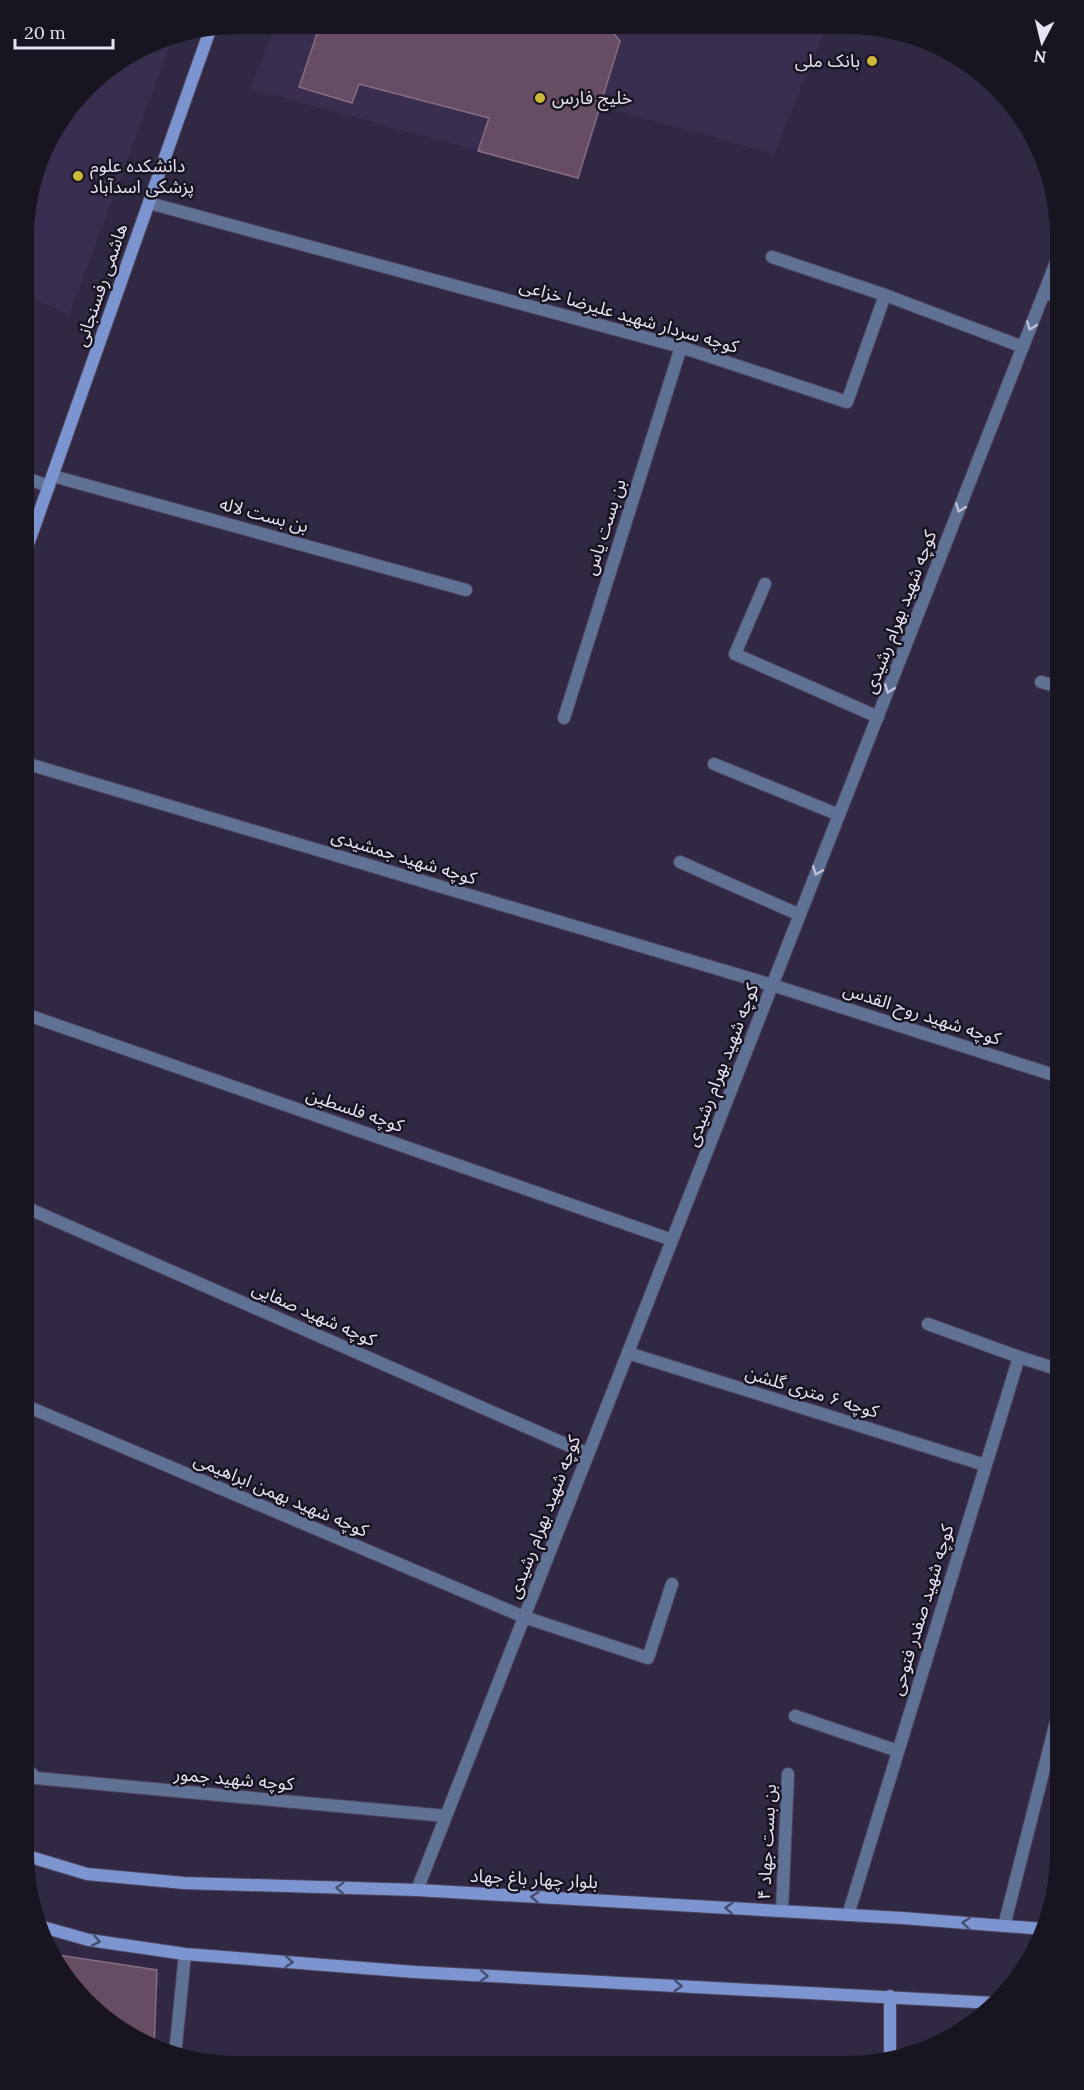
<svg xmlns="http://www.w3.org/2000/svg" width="1084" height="2090" font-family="Lora,'Noto Sans Arabic',serif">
<rect width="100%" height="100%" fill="#312843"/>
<!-- built -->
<path fill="#3a2e50" d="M276,24L826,28L774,154L603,107L578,178L250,89Z
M173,37L69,315L26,295V210L46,143L96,77L156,40Z"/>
<!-- building -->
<path fill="#674d63" stroke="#876c84" stroke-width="1.5" d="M320,25H470L498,32L500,26H603L610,29L620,41L578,178L478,151L489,118L359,84L352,103L299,87Z
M58,1955L157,1970L154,2049L97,2013Z"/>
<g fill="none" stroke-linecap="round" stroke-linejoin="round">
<defs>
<path id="street" d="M149,203L681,347L847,402L885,295L1023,347
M772,257L885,295
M1045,291L1060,300
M53,476L466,590
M25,478L49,486
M765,584L735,654L878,717
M1041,682L1060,687
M564,718L681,347
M25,763L772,985L1060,1077
M714,764L839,815
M680,862L800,915
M25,1014L672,1240
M25,1207L588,1454
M928,1324L1019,1357
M628,1353L985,1465
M24,1405L524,1617L648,1658L672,1584
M795,1716L898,1751
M24,1766L36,1778L446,1816
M417,1890L1060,252
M782,1911L788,1774
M848,1915L1019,1357L1060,1370
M1004,1926L1060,1706
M175,2055L185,1954"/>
<path id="secondary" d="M25,553L210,30
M24,1855L87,1874L184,1883L417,1890L902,1918L1045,1929
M39,1926L89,1940L185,1954L415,1972L994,2003
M890,2059V1996"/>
</defs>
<!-- street casing -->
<use href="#street" stroke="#4e465f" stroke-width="14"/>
<!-- secondary casing -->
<use href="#secondary" stroke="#4e465f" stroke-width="14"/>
<!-- street -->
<use href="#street" stroke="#607196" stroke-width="12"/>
<!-- secondary -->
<use href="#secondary" stroke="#7c95d1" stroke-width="12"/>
</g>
<!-- one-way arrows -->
<defs><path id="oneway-chevron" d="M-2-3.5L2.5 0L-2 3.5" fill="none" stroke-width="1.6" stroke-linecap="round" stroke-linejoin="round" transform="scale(1.5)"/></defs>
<g stroke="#bec0d8">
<use href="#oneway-chevron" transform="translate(1031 326) rotate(111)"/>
<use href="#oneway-chevron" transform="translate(960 508) rotate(111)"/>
<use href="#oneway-chevron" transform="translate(889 689) rotate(111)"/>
<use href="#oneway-chevron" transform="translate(817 871) rotate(112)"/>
</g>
<g stroke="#454e70">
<use href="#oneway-chevron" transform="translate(340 1888) rotate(-178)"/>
<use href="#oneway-chevron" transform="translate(535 1897) rotate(-177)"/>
<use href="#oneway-chevron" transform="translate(729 1908) rotate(-177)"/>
<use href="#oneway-chevron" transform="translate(966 1923) rotate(-175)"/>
<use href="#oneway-chevron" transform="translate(96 1941) rotate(10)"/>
<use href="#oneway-chevron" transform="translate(289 1962) rotate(4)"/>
<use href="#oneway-chevron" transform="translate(484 1976) rotate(3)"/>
<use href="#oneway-chevron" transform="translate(678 1986) rotate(3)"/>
</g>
<!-- markers -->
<g fill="#cdb938" stroke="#181420" stroke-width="2">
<circle cx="872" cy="61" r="6"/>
<circle cx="540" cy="98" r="6"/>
<circle cx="78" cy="176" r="6"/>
</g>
<g text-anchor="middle" stroke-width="5" stroke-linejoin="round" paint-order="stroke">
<!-- poi labels -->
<g font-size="18" fill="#e7e2f4" stroke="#181420" text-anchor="start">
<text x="860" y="67" text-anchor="end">بانک ملی</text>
<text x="552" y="104">خلیج فارس</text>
<text x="90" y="172">دانشکده علوم<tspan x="90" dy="21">پزشکی اسدآباد</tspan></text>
</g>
<!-- street labels -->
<g font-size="18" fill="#e7e2f4" stroke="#181420">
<text transform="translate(101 285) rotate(-71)" y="6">هاشمی رفسنجانی</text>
<text transform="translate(629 316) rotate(16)" y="6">کوچه سردار شهید علیرضا خزاعی</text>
<text transform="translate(264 515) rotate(15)" y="6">بن بست لاله</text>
<text transform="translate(605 527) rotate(-72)" y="6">بن بست یاس</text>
<text transform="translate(900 612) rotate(-69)" y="6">کوچه شهید بهرام رشیدی</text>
<text transform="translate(404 857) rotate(17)" y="6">کوچه شهید جمشیدی</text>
<text transform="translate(922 1014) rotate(18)" y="6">کوچه شهید روح القدس</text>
<text transform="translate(722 1065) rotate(-69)" y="6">کوچه شهید بهرام رشیدی</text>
<text transform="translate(355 1110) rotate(19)" y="6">کوچه فلسطین</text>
<text transform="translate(314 1314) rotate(24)" y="6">کوچه شهید صفایی</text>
<text transform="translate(812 1392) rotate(17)" y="6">کوچه ۶ متری گلشن</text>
<text transform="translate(281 1495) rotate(23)" y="6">کوچه شهید بهمن ابراهیمی</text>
<text transform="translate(544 1517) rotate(-69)" y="6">کوچه شهید بهرام رشیدی</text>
<text transform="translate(922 1610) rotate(-73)" y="6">کوچه شهید صفدر فتوحی</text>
<text transform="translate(234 1779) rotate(5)" y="6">کوچه شهید جمور</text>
<text transform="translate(767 1842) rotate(-87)" y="6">بن بست جهاد ۴</text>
<text transform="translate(534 1879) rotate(3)" y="6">بلوار چهار باغ جهاد</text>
</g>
</g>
<!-- crop -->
<path d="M0 0H1084V2090H0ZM237 34H847A203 203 0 0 1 1050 237V1853A203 203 0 0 1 847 2056H237A203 203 0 0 1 34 1853V237A203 203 0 0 1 237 34Z" fill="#181420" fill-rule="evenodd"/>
<!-- north arrow -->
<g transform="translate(1042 42) rotate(187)" stroke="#181420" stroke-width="4.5" paint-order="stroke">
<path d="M0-4.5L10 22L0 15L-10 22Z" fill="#e7e2f4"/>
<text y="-9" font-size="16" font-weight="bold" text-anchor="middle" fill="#e7e2f4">N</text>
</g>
<!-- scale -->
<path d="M15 39v9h98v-9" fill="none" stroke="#e7e2f4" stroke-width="3"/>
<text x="24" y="39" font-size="18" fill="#e7e2f4" stroke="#181420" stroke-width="4.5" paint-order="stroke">20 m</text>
</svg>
